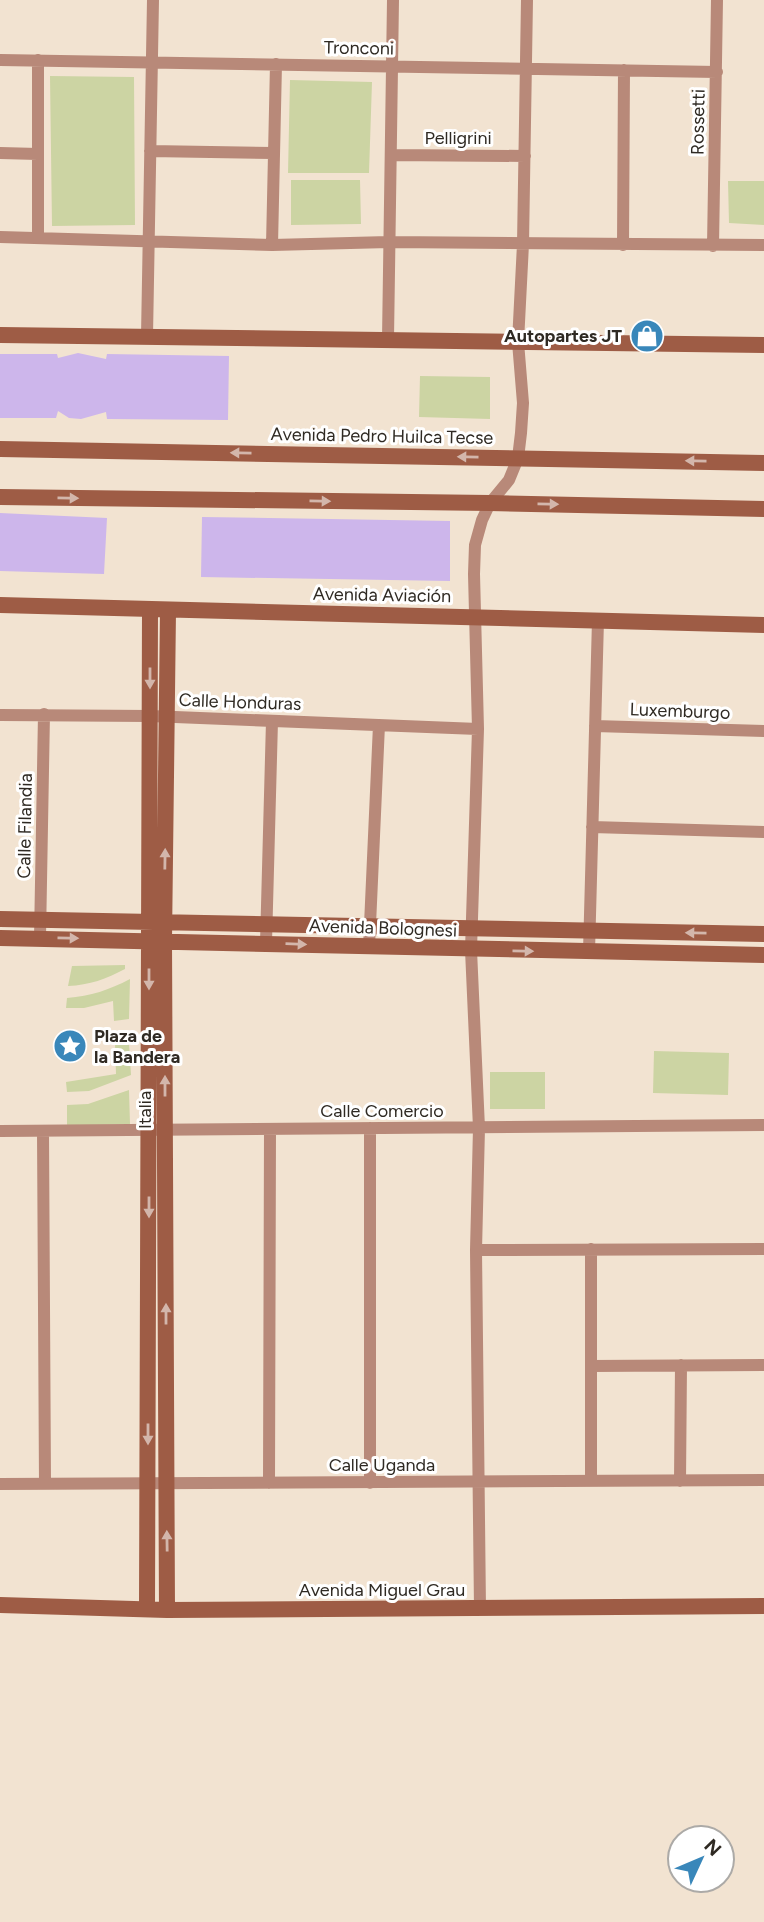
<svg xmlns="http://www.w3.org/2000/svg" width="764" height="1922" font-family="Figtree,sans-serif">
<rect width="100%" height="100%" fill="#f2e3d1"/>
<!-- green -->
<path fill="#ccd4a3" d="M50,76L134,77L135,225L52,226Z
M290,80L372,82L369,173H288Z
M291,180H360L361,224L291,225Z
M728,181H764V225L729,223Z
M420,376L490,377V419L419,417Z
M125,965V969C106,979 90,985 68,986L72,966Z
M130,979L129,1019L114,1021L113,1001L84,1008H66L67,998C91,996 109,990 130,979Z
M129,1043L131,1075L89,1091L67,1092L66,1082L116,1074L115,1044Z
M654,1051L729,1053L728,1095L653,1093Z
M490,1072H545V1109H490Z
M129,1090L130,1124L67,1126V1105L88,1104Z"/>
<!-- building -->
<path fill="#cdb6eb" d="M78,353L106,359L107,354L229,356L228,420L107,419L106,412L81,419L69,418L58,411L56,418H0V354H57L58,358Z
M0,513L107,518L104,574L0,571Z
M202,517L450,521V581L201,577Z"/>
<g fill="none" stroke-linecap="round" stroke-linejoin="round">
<!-- street -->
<path stroke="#b88979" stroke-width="12" d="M0,60L717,72
M150,151L273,153
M0,153L38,154
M391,155L525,156
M0,237L272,245L389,242L764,245
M38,238V60
M272,245L276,64
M623,245L624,70
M713,246L717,0
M147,336L153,0
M388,339L393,0
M0,715L150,716L478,729
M595,726L764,731
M592,827L764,832
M40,938L44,714
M266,943L272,721
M369,947L379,725
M589,952L598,620
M370,1128V1483
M0,1131L764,1125
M43,1132L45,1483
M476,1250L764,1249
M591,1366L764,1365
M591,1481V1249
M680,1481L681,1365
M269,1483L270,1129
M0,1484L764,1480
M480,1609L476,1250L479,1128L471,950L478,729L474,574L475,545L482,520L490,503L509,480L518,458L521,433L523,403L518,342L523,244L527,0"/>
<!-- secondary -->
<path stroke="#9e5c45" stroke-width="16" d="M0,335L764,345
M0,449L764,463
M0,497L490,503L764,509
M0,605L764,625
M0,919L764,934
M0,938L764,955
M0,1605L167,1610L764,1606
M147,1609L150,610
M167,1610L164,940L168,611"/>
</g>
<!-- one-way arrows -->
<defs><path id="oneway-solid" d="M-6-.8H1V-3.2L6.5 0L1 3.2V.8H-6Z" transform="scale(1.75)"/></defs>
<g fill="#d3b6ab">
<use href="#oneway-solid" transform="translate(241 453) rotate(-179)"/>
<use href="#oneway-solid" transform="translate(468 457) rotate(-179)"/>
<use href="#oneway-solid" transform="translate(696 461) rotate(-179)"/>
<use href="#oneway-solid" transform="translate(68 498) rotate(1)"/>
<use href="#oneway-solid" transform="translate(320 501) rotate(1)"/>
<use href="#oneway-solid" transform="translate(548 504) rotate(1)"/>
<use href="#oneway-solid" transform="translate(150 678) rotate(90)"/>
<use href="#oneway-solid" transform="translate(165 859) rotate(-89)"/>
<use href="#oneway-solid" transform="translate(696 933) rotate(-179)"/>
<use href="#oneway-solid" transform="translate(68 938) rotate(1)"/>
<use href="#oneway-solid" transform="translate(296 944) rotate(2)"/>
<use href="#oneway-solid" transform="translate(523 951) rotate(1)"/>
<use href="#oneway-solid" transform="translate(149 979) rotate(90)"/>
<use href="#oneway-solid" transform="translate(165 1086) rotate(-90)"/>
<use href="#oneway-solid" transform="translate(149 1207) rotate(90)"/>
<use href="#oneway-solid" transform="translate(166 1314) rotate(-90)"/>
<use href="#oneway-solid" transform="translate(148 1434) rotate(90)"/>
<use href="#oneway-solid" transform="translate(167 1541) rotate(-91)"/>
</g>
<!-- icons -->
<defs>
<symbol id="shop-disc" viewBox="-11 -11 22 22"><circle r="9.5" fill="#3987ba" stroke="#fff"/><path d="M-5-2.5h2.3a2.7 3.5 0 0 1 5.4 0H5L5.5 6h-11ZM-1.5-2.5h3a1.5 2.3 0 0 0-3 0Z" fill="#fff"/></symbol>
<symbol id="sight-disc" viewBox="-11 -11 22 22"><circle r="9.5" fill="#3987ba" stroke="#fff"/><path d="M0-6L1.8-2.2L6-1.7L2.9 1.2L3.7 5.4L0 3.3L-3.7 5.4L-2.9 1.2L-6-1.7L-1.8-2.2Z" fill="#fff"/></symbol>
</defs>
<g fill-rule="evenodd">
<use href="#shop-disc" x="628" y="317" width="38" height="38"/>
<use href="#sight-disc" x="51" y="1027" width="38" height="38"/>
</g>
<g text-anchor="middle" stroke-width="6" stroke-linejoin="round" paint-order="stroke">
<!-- street labels -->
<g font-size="18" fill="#2f2a23" stroke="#fff">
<text transform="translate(359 48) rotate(1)" y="6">Tronconi</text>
<text transform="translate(698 122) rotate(-89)" y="6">Rossetti</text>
<text x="458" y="144">Pelligrini</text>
<text transform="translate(382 436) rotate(1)" y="6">Avenida Pedro Huilca Tecse</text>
<text transform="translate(382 595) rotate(1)" y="6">Avenida Aviación</text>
<text transform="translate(240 702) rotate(2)" y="6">Calle Honduras</text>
<text transform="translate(680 711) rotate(2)" y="6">Luxemburgo</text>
<text transform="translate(25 826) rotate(-89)" y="6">Calle Filandia</text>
<text transform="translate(383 928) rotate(2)" y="6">Avenida Bolognesi</text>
<text transform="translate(145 1110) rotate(-90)" y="6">Italia</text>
<text x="382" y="1117">Calle Comercio</text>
<text x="382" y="1471">Calle Uganda</text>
<text x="382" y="1596">Avenida Miguel Grau</text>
</g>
<!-- poi labels -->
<g font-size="18" font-weight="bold" fill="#2f2a23" stroke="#fff" text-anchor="end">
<text x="622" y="342">Autopartes JT</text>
<text x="94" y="1042" text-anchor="start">Plaza de<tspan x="94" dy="21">la Bandera</tspan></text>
</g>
</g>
<!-- north arrow -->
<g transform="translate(701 1859) rotate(46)"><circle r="33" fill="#ffffff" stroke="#acaaa7" stroke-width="2"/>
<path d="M0-5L12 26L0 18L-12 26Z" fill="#3987ba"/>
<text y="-10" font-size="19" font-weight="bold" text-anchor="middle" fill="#2f2a23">N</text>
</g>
</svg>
